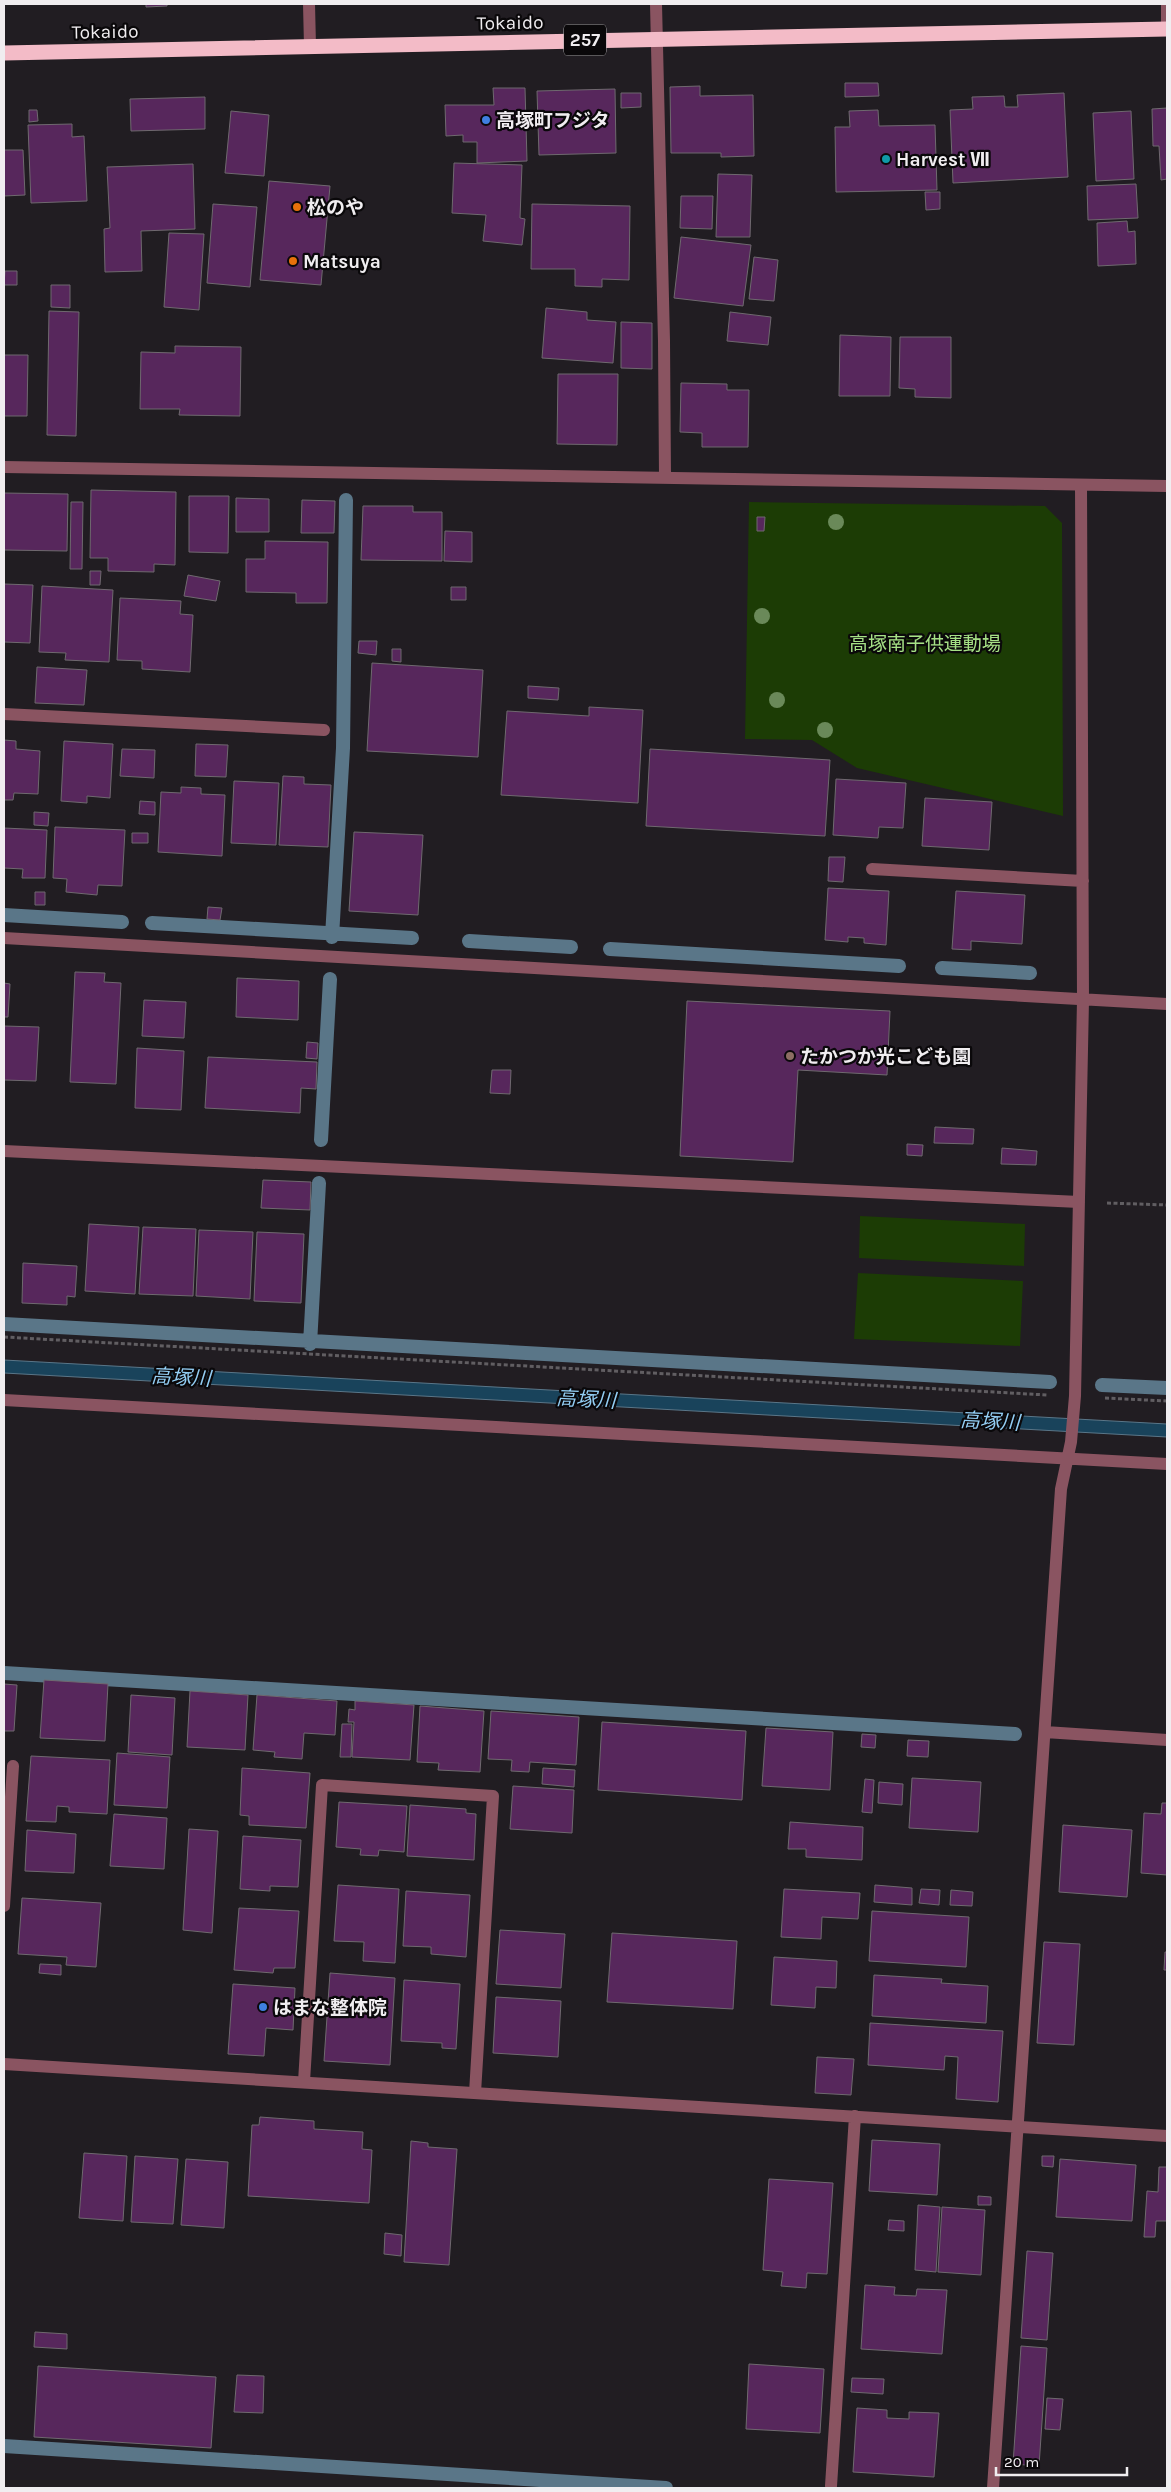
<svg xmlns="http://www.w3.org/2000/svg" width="1171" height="2492" font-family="Karla,'Noto Sans JP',sans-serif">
<rect width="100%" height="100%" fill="#211d22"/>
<!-- green -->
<path fill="#1c3c05" d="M749,502L1045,506L1062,523L1063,816L857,768L812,740L745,739Z
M860,1216L1025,1224L1024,1266L859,1258Z
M858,1273L1023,1281L1020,1346L854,1339Z"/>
<!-- water -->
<path fill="#19435b" stroke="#5a7688" d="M4,1360L1167,1424V1437L4,1373Z"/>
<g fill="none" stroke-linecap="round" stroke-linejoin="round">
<!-- stream -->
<path stroke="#5a7688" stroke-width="14" d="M4,915L122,922
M152,923L412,938
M332,937L343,748L346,500
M469,941L571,947
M610,949L899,966
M942,968L1030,973
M321,1140L330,979
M4,1324L1050,1382
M310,1344L319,1183
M1102,1385L1167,1388
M4,1673L1015,1734
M4,2446L666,2488"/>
</g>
<!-- building -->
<path fill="#57275c" stroke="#6f696f" d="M146,4H167V6L146,7Z
M845,83H878L879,96L845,97Z
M700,86V96L753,95L754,156L721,157V153H671L670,87Z
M493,88H525L527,161L477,163V142H463V135L446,136L445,105H494Z
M615,89L616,153L539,155L537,91Z
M621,93H641V107L621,108Z
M1064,93L1068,177L953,183L950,110L973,109L972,97L1004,96L1005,107H1018L1017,95Z
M205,97V129L131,131L130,99Z
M1167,108V179L1161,180L1159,146H1153L1152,109Z
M29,110H37L38,121L29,122Z
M878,110L879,126L935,125L937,190L836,192L835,127H850L849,111Z
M231,111L269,115L264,176L225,173Z
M1131,111L1134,179L1096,181L1093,113Z
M72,124V137L84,136L87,201L31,203L28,125Z
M4,150H23L25,195L4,196Z
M454,163L522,165L520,218L525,219L522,245L483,241L486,215L452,213Z
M193,164L195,229L141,231L142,271L105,272L104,229L110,228L107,167Z
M718,174L752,175L750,237H716Z
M269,181L330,186L321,285L260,280Z
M1136,184L1138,218L1088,220L1087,186Z
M925,192H940V209L926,210Z
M681,196H713L712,229L680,228Z
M213,204L257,207L250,287L207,283Z
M532,204L630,206L629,280L602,279V287L575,286V269H531Z
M1127,221L1128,232L1135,231L1136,264L1098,266L1097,223Z
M169,233L204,234L199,310L164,307Z
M681,237L751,245L743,306L674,298Z
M754,257L778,260L774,301L749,299Z
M5,271H17V285H4Z
M51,285H70V308L51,307Z
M546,308L587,312V320L616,322L613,363L542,358Z
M49,311L79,312L76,436L47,435Z
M730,312L771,317L768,345L727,341Z
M621,322L652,323V369L621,368Z
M840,335L891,337L890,396H839Z
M900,337H951V398L915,397V389L899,388Z
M175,346L241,347L240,416L179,415L180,409H140L141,352L175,353Z
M4,355H28L27,416H4Z
M558,374H618L617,445L557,444Z
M681,383L727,384V390H749L748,447H702V433L680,432Z
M91,490L176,492L175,565L154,564V572L108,571V558H90Z
M4,493L68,494L67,551L4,550Z
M189,496H229L228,553L189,552Z
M236,498L269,499V532H236Z
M302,500L335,501L334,533H301Z
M71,502H83L82,569H70Z
M363,506H413V512H442V561L361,560Z
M757,517H765L764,531H757Z
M445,531L472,532V562L444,561Z
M265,541L328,542L327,603H296V593L246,592V559H265Z
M90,571H101L100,585H90Z
M188,575L220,581L216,601L184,596Z
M4,584L33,585L30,643L4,642Z
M42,586L113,590L109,662L65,660L66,653L39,652Z
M451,587H466V600H451Z
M120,598L181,601L180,614L193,615L190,672L142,669V661L117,660Z
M359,641H377L376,655L358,653Z
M392,649H401V662L392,661Z
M372,663L483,670L478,757L367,751Z
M37,667L87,670L84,705L35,703Z
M528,686L559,688L558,700L528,698Z
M589,707L643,710L638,803L501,795L507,711L589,716Z
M4,740L16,741V749L40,751L38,794L14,793L13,800H4Z
M64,741L113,744L110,798L87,796V803L61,801Z
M196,744L228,745L226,777L195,776Z
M122,749L155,750L154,778L120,776Z
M650,749L830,760L825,836L646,826Z
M283,776L304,777V784L331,785L328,847L279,845Z
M836,779L906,783L903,828L879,827L878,838L833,835Z
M234,781L279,783L276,845L231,843Z
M181,787L201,788V794L225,795L222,856L158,852L161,792L181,793Z
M925,798L992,802L989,850L922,846Z
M140,801L155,802V815L139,814Z
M34,812L49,813L48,826L34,825Z
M55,827L125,830L122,886L98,885L97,895L66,892L67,879L53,878Z
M4,828L47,830L45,878H22L23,869L4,868Z
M354,832L423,835L418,915L349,911Z
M132,833H148V843H132Z
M829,857H845L843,882L828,881Z
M828,888L889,891L886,945L864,943V938L848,937V942L825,940Z
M956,891L1025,895L1022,944L971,941V950L952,949Z
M35,892H45V905H35Z
M208,907L222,908L220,920L207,919Z
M75,972L105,973L104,982L121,983L116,1084L70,1082Z
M237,978L299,981L298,1020L236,1017Z
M4,983L10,984L8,1017H4Z
M144,1000L186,1002L184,1038L142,1036Z
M687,1001L890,1011L887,1075L798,1070L793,1162L680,1156Z
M4,1026L39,1027L36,1081L4,1080Z
M307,1042L318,1043L317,1059L306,1058Z
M137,1048L184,1051L181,1110L135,1108Z
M208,1057L317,1062L316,1089L301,1088L300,1113L205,1108Z
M492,1070H511L510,1094L490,1093Z
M935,1127L974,1129L973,1144L934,1143Z
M907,1144L923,1145L922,1156L907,1155Z
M1002,1148L1037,1151L1036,1165L1001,1164Z
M263,1180L311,1182L310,1210L261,1208Z
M89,1224L139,1227L135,1294L85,1291Z
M143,1227L196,1229L193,1296L139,1294Z
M199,1230L253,1232L250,1299L196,1296Z
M257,1232L304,1234L301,1303L254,1301Z
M23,1263L77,1266L75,1297L67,1296V1305L22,1303Z
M44,1680L108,1684L105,1741L40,1738Z
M4,1684L17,1685L14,1731H4Z
M190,1691L248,1695L245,1750L187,1747Z
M131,1695L175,1698L172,1755L128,1752Z
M257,1695L337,1701L335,1735L304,1733L302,1759L274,1757L275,1752L253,1750Z
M355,1701L414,1705L410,1760L352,1757L354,1722H348L349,1709L355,1710Z
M420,1706L484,1711L480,1772L438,1770L439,1763L417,1762Z
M491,1711L579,1717L576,1765L530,1762L529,1772L511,1771L512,1760L488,1759Z
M602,1722L746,1731L742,1800L598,1790Z
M342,1724H352L351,1757H340Z
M766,1728L833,1732L830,1790L762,1786Z
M862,1734L876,1735L875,1748L861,1747Z
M908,1740L929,1741L928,1757L907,1756Z
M117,1753L170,1757L167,1808L114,1805Z
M31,1756L110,1760L107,1814L69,1812V1807L57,1806L56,1822L26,1821Z
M242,1768L310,1773L306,1828L249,1825V1816L240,1815Z
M543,1768L575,1770L574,1787L542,1784Z
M912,1778L981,1782L978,1832L909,1828Z
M865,1779L874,1780L872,1813L862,1812Z
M879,1782L903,1784L902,1805L878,1803Z
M513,1786L574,1790L572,1833L510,1829Z
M339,1802L407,1806L404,1852L379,1850L378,1856L360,1855L361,1849L336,1847Z
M1162,1803H1167V1875L1141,1873L1144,1813L1161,1814Z
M410,1805L466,1809V1813L476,1814L474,1860L407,1856Z
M114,1814L167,1818L164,1869L110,1866Z
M790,1822L863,1827L862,1860L806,1857V1849H788Z
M1063,1825L1132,1830L1127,1897L1059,1892Z
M189,1829L218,1831L212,1933L183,1930Z
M27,1830L76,1834L74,1873L25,1871Z
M243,1836L301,1840L298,1887L270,1886V1891L240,1889Z
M338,1885L399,1889L395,1963L363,1961L364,1942L334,1941Z
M875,1885L912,1888V1905L874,1902Z
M784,1889L860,1893L858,1919L822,1917L821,1939L781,1937Z
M921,1889L940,1890L939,1905L919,1903Z
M951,1890L973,1892L972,1906L950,1905Z
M406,1891L470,1895L466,1957L431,1954V1947L403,1946Z
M22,1898L101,1903L96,1967L66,1965L67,1957L18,1954Z
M239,1908L299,1911L295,1968H274L273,1973L234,1970Z
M872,1911L969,1917L966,1967L869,1961Z
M500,1930L565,1934L561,1988L496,1984Z
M612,1933L737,1941L733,2009L607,2002Z
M1044,1942L1080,1944L1074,2045L1037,2043Z
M1165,1952H1167V1970H1164Z
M774,1957L837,1961L836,1988L816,1987L815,2008L771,2005Z
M40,1964L61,1965V1975L39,1973Z
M330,1973L395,1978L390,2065L324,2061Z
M874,1975L942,1979L941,1983L988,1986L986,2023L872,2016Z
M404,1980L460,1984L456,2049L442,2048V2043L401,2041Z
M233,1984L295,1988L293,2030L266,2028L264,2056L228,2054Z
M496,1997L561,2001L558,2057L493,2053Z
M870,2023L1003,2031L998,2102L956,2099L958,2057L945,2056L944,2070L868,2065Z
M817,2057L854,2059L851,2095L815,2093Z
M260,2117L314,2121V2129L363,2132L362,2149L372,2150L369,2203L248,2196L252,2125H259Z
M872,2140L940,2144L937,2195L869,2191Z
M411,2141L428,2143V2147L457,2149L449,2265L404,2262Z
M84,2153L127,2156L123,2221L79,2218Z
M135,2156L178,2159L173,2224L131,2222Z
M1042,2156H1054L1053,2167L1042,2166Z
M186,2159L228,2162L224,2228L181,2225Z
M1060,2159L1136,2165L1132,2221L1056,2217Z
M1159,2167H1167V2221H1156L1155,2237H1144L1147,2191L1158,2192Z
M769,2179L833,2183L827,2274L807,2273L806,2288L781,2286L783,2272L763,2270Z
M978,2196L991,2197V2205H978Z
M918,2205L940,2207L936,2272L915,2270Z
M942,2207L985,2210L981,2275L938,2272Z
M889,2220L904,2221V2231L888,2230Z
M385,2233L402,2235L401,2256L384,2254Z
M1027,2251L1053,2253L1047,2340L1021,2338Z
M865,2285L895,2287L894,2295L916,2296L917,2289L947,2290L942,2354L861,2349Z
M35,2332L67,2334V2349L34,2347Z
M1021,2346L1047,2348L1039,2466L1013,2464Z
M749,2364L824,2369L820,2433L746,2429Z
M38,2366L216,2377L211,2448L34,2437Z
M237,2375L264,2376L263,2413L234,2412Z
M852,2378L884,2379L883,2394L851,2392Z
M1047,2398L1063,2399L1060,2430L1045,2429Z
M857,2408L887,2410V2418L909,2419V2412L939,2413L934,2477L853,2472Z"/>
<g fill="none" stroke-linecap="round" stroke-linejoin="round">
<!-- path -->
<path stroke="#615e62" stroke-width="3" stroke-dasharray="4 2.5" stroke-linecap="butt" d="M1107,1203L1167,1205
M4,1337L1047,1395
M1105,1398L1167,1401"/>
<!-- minor -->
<path stroke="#8a5461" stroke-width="12" d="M309,4L310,46
M656,4L664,341L665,477
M1167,4V29
M4,467L1167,486
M4,714L324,730
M872,869L1083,881
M4,938L1167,1004
M4,1151L1079,1202
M4,1400L1167,1464
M1045,1732L1167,1740
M4,1906L13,1766
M4,2064L1167,2136
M304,2082L322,1785L493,1796L475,2093
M831,2486L855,2116
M993,2488L1061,1489L1071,1442L1075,1396L1083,1000L1081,485"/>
<!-- highway -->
<path stroke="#f3bbc7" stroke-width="15" d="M4,53L1167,29"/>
</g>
<!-- trees -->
<g fill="#6a8959">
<circle cx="836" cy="522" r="8"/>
<circle cx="762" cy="616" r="8"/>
<circle cx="777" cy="700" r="8"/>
<circle cx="825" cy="730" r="8"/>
</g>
<!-- markers -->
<g fill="#3f7fe0" stroke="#0a080a" stroke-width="2">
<circle cx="486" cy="120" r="5"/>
<circle cx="263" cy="2007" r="5"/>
</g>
<circle fill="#0f9aa8" stroke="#0a080a" stroke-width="2" cx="886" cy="159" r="5"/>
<g fill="#e8710a" stroke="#0a080a" stroke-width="2">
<circle cx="297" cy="207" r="5"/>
<circle cx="293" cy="261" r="5"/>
</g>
<circle fill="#8d6e63" stroke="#0a080a" stroke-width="2" cx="790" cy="1056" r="5"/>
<g text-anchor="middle" stroke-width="4.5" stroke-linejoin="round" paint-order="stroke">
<!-- shield labels -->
<rect fill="#0a080a" stroke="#aba8ab" stroke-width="1" x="564" y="24.5" width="42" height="31" rx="4"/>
<g font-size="18" font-weight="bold" fill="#f0edf0">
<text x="585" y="46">257</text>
</g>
<!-- street labels -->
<g font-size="19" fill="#f0edf0" stroke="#0a080a">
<text transform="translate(510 22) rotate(-1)" y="7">Tokaido</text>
<text transform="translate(105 31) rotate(-1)" y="7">Tokaido</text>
</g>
<!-- poi labels -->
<g font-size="19" font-weight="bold" fill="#f0edf0" stroke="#0a080a" text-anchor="start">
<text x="496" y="127">高塚町フジタ</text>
<text x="896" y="166">Harvest Ⅶ</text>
<text x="307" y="214">松のや</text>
<text x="303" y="268">Matsuya</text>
<text x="800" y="1063">たかつか光こども園</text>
<text x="273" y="2014">はまな整体院</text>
</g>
<!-- park labels -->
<g font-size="19" fill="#a6e186" stroke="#0a080a">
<text x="925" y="650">高塚南子供運動場</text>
</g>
<!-- water labels -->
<g font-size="20" font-style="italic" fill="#93cef4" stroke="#0a080a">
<text transform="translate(181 1377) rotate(3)" y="7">高塚川</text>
<text transform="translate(586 1399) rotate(3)" y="7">高塚川</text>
<text transform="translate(990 1421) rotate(3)" y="7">高塚川</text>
</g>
</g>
<!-- border -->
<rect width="1171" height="2492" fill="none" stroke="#f0edf0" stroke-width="10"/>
<!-- scale -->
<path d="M996 2467v8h131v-8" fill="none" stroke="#f0edf0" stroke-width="2.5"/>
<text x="1004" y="2467" font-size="15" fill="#f0edf0" stroke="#0a080a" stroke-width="4" paint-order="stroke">20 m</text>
</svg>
